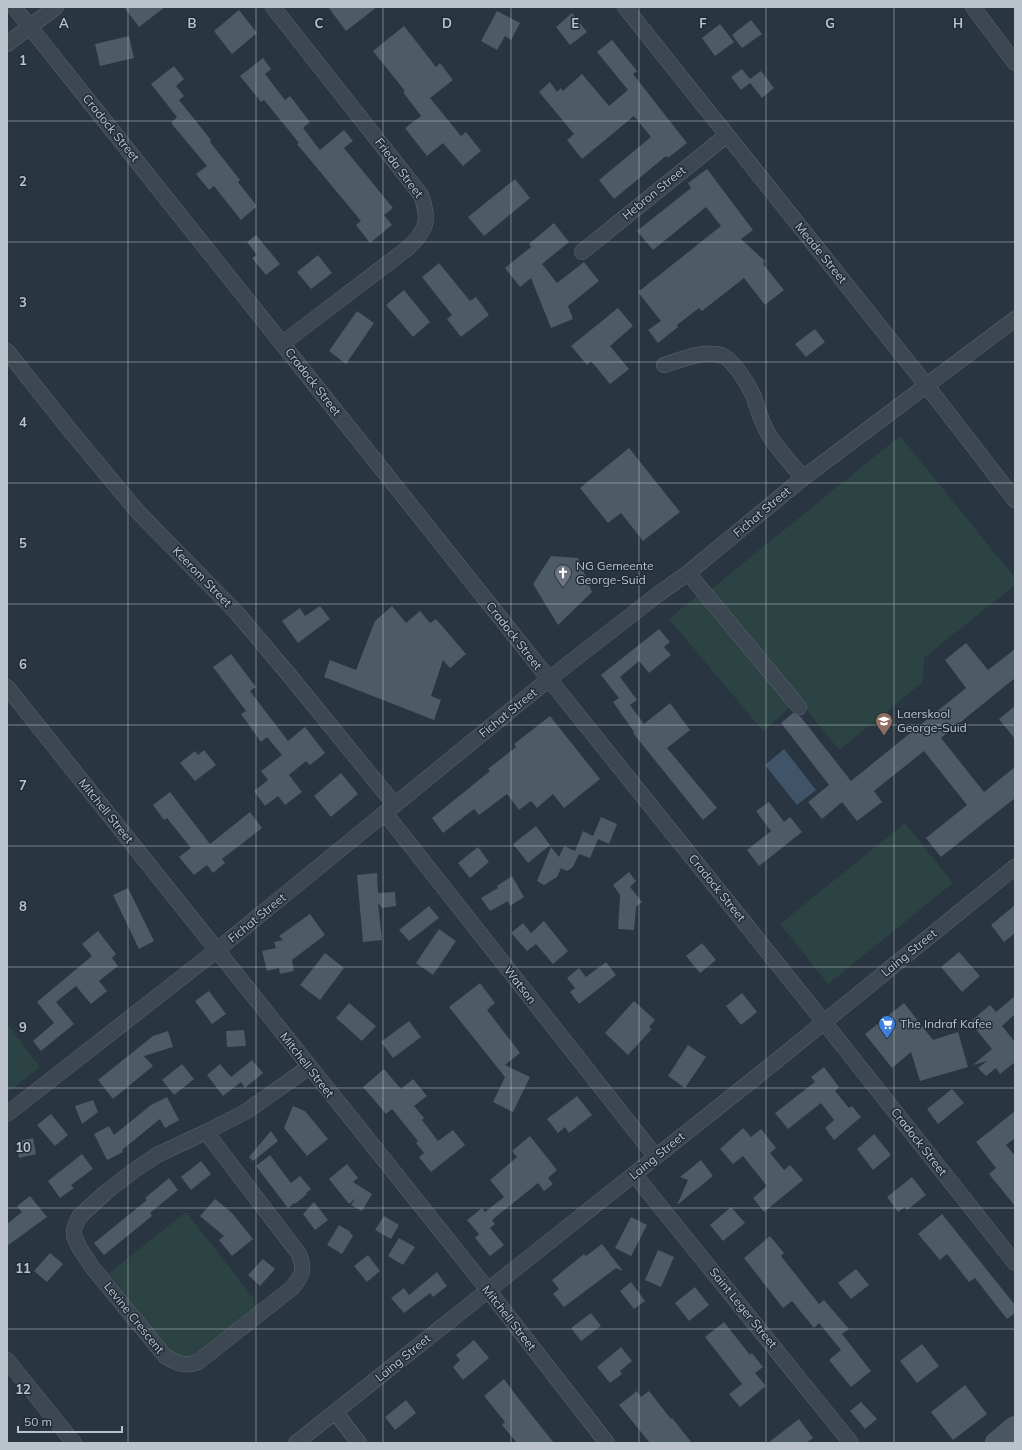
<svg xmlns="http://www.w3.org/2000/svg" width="1022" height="1450" font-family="Mulish,sans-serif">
<rect width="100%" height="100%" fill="#293541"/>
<!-- green -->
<path fill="#2c4343" d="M900,436L1015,578V585L924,658L923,682L839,750L710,590Z
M699,594L792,706L763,731L669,619Z
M905,823L953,883L828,984L780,924Z
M7,1023L40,1067L7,1093Z
M186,1212L255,1300L253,1302L256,1307L195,1356C182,1359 180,1357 169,1350L109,1273Z"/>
<!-- water -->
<path fill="#405469" d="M784,749L816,790L797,805L765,765Z"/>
<!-- building -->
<path fill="#4d5b66" d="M124,7H165L139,27Z
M328,7H377L346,31Z
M239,10L257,33L232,54L214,31Z
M497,11L520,23L511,40L505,36L497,50L481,41Z
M572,13L587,32L570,45L556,27Z
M751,20L762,34L742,48L732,35Z
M720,24L734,42L715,56L702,38Z
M404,26L436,67L440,63L453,80L430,98L461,136L466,132L481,151L463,166L443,143L427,156L405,128L421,116L403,92L405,91L373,51Z
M129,36L134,58L100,66L95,44Z
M612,40L637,71L633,74L687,143L668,158L666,156L614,199L599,180L651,137L634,116L582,159L567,140L574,134L539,92L550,82L557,92L561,88L563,91L582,74L609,106L628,90L597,52Z
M263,58L271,69L265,74L285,100L290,96L310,122L303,128L320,150L344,130L353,141L344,148L393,208L384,215L392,225L370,243L356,225L361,221L297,144L299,143L264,100L261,102L240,76Z
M174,66L184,79L176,86L184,96L179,100L211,140L210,142L240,180L238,182L257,206L241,220L214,186L209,190L196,174L207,166L171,123L177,117L151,84Z
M742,69L750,79L761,71L774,88L762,98L750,83L741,90L731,77Z
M707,169L753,230L741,239L765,261L763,264L784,290L765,305L744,278L702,311L699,308L677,325L678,327L658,343L648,330L661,321L638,292L721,226L706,207L653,250L637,231L691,188L688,183Z
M515,179L530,198L484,236L468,217Z
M554,223L569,242L542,264L557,283L584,262L599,281L568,306L573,319L551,328L531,278L520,287L505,268L531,247L529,244Z
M256,235L280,264L266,275L252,258L257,255L247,242Z
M318,255L332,273L311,289L297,272Z
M439,263L470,301L476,297L489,315L461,337L447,319L452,315L422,277Z
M404,290L430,322L413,337L386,305Z
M618,308L633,326L610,346L629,369L610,384L591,361L587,365L571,346Z
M357,311L374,323L346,364L329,351Z
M815,329L825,342L806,357L795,344Z
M629,448L680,512L643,541L621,513L608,523L580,488Z
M551,556L578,558L592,592L558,625L533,584Z
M320,606L330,619L298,643L282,621L300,608L305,616Z
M392,606L406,623L420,611L430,623L436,619L466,654L450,668L443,660L431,696L441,700L434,720L324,677L330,660L356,670L375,621Z
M659,629L670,642L664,647L671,655L649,673L639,661L620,677L637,700L630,705L644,724L670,703L690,730L667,748L717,808L703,820L633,733L634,732L613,702L619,698L601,675Z
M966,643L988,670L1015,649V678L941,738L984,792L1015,767V798L941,857L926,838L967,805L924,751L874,791L882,802L857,821L842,802L822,819L808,802L829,785L781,723L793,713L800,716L851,781L966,688L945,660Z
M231,654L256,687L250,691L288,741L305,727L325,753L310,765L306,761L289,775L302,792L285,805L278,796L265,806L254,791L268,780L261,771L282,755L267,737L261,742L241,714L246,711L213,667Z
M1015,706V739L999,719Z
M550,716L600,779L564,808L553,794L537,808L531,801L519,810L507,794L479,815L474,809L443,833L432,818L490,771L488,769L516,747L514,744Z
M204,750L216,765L195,781L180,763L195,751L198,755Z
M341,773L358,794L331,817L314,796Z
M170,792L210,844L250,812L262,828L222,859L225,863L213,873L207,865L194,875L179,857L191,848L167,818L164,820L153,805Z
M769,802L784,822L790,817L802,832L759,866L747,850L771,831L756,811Z
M601,817L617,824L609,844L598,839L590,858L579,854L573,867L567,871L561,868L557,877L544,885L537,881L551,847L559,857L564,846L575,851L583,831L593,836Z
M536,826L550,845L528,863L513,844Z
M478,847L489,862L470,878L458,863Z
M629,872L636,881L630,887L642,902L636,907L634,930L618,929L620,895L613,885Z
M377,873L378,893L395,892L396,906L382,908L378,903L382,940L363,942L357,875Z
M512,876L524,897L510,906L508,901L490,911L481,898L498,888L497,886Z
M128,888L154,941L139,949L113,895Z
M1015,905V933L1004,942L991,925Z
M429,906L439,918L409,941L399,930Z
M310,914L325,935L292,960L294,971L280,974L279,968L267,971L262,951L276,948L274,942L283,940L279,936Z
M544,921L568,951L553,964L536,944L527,951L511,933L523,923L531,933Z
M439,929L456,941L433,975L416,963Z
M98,931L116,954L112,958L118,966L99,981L107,991L91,1004L76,986L56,1002L74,1024L41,1051L33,1041L54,1023L37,1002L92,956L82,944Z
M702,943L716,960L700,973L686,956Z
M959,952L980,976L962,992L941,967Z
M325,953L344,968L320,1000L300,985Z
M606,962L616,975L579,1004L570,992L575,988L567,978L579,968L586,977Z
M480,983L495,1003L487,1010L520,1053L505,1065L530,1077L513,1112L493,1102L505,1077L449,1007Z
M209,991L226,1014L212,1024L195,1001Z
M742,993L757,1012L741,1025L726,1006Z
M1015,996V1014L1002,1026L1015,1042V1062L1000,1074L996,1068L986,1076L978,1068L987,1061L973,1065L992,1049L970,1022L990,1005L996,1012Z
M634,1001L655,1020L649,1027L652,1029L628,1055L605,1033Z
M349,1003L376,1026L362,1041L336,1018Z
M904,1003L933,1040L958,1032L968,1067L920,1081L911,1052L892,1068L865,1034Z
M409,1021L421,1037L393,1058L381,1042Z
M244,1030L246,1046L227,1047L226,1031Z
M168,1031L173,1047L144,1056L153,1066L113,1099L98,1080L153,1036Z
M688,1045L706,1057L685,1088L668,1076Z
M252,1060L263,1073L245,1088L241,1082L223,1096L207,1075L220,1064L231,1077Z
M182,1064L194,1079L174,1095L162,1080Z
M824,1067L839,1087L835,1091L849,1108L852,1106L861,1117L834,1140L825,1128L834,1120L821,1103L788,1129L775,1113L815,1082L811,1077Z
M384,1069L401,1089L413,1079L427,1096L414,1106L424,1118L422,1120L438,1141L453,1130L465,1145L431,1172L419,1157L424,1153L416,1143L418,1141L392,1109L386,1114L363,1087Z
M952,1089L964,1103L938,1124L927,1109Z
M577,1096L592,1115L569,1133L565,1127L558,1133L547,1119Z
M167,1097L179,1120L165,1128L160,1119L122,1150L123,1152L107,1160L94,1134L109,1126L114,1135L151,1105Z
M93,1100L98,1112L82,1124L75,1106Z
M293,1106L305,1111L328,1139L307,1156L284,1128Z
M1015,1111V1138L1006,1145L1015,1156V1206L989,1174L996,1168L976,1142Z
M51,1114L68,1135L55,1146L37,1125Z
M743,1128L751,1137L761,1129L776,1148L770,1153L784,1170L790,1165L803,1180L764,1212L753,1198L767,1186L743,1156L733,1164L720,1149Z
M271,1131L278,1141L253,1161L249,1157Z
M874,1134L891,1155L873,1170L857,1149Z
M530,1136L557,1170L548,1178L553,1184L544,1191L538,1183L492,1220L495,1224L490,1228L504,1245L490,1256L475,1238L479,1234L467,1220L482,1208L485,1212L504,1197L490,1180L517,1157L512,1151Z
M33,1138L36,1154L19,1158L16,1142Z
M82,1154L93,1169L71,1185L74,1188L60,1198L48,1181Z
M270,1155L291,1183L300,1176L311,1189L306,1193L307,1194L295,1204L294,1203L288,1208L256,1166Z
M701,1160L713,1176L677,1205L688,1180L680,1177Z
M201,1161L211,1174L191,1190L181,1177Z
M347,1164L358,1178L353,1182L372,1194L362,1211L351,1205L356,1198L349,1204L329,1179Z
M912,1177L926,1195L907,1210L905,1207L898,1212L887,1197Z
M169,1178L178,1190L150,1213L152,1216L104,1255L94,1243L147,1200L145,1198Z
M30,1196L47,1217L7,1246V1224L22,1212L17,1206Z
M215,1199L232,1213L253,1239L232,1256L219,1240L224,1236L200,1216Z
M314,1202L328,1220L315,1230L303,1214Z
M731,1207L745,1223L723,1241L710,1225Z
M942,1214L1015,1305V1313L1007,1319L975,1278L969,1282L947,1254L940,1260L918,1234Z
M384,1216L399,1225L391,1239L375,1230Z
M631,1217L647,1225L631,1256L615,1248Z
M339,1225L349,1231L353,1236L342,1254L327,1245Z
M770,1236L784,1253L781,1256L819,1304L824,1300L849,1329L842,1334L871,1371L851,1387L829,1360L841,1350L819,1323L814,1328L792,1301L783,1308L744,1258Z
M399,1238L415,1247L403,1265L388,1256Z
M602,1244L623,1271L616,1268L564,1307L553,1294L559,1289L552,1280L584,1254L586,1256Z
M658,1250L674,1257L661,1287L645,1280Z
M50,1253L63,1264L47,1282L34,1271Z
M368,1255L380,1271L367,1282L354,1266Z
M263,1259L275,1269L260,1286L248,1275Z
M856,1269L869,1285L851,1299L838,1283Z
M437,1272L447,1286L433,1297L430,1293L404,1313L391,1298L404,1288L409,1295Z
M631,1282L645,1301L634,1309L620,1291Z
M695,1287L709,1305L689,1321L675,1303Z
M591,1313L601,1326L581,1341L571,1328Z
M724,1322L750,1355L752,1353L763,1367L755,1373L766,1386L740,1407L729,1394L742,1384L705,1337Z
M474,1340L489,1358L463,1380L453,1367L460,1360L456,1355Z
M922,1344L939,1366L917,1383L900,1361Z
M621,1347L632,1361L620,1371L622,1374L610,1383L597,1367Z
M504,1379L515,1394L554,1443H517L502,1425L505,1422L484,1396Z
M965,1385L987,1414L953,1440L931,1412Z
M637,1391L641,1397L649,1391L671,1419L672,1418L692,1443H650L619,1405Z
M406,1400L416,1413L395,1430L385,1417Z
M861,1402L877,1419L865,1429L850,1411Z
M799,1419L813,1438L806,1443H768Z"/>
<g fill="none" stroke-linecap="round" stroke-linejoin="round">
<defs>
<path id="street" d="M14,7L549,679L824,1022L1015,1263
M273,7L421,195C430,220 427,230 408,248L283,343
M625,7L927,386L1015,500
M973,7L1015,63
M7,44L56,7
M582,252L727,135
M7,351L69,429L138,512L236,612L290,676L395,805
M664,365C681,360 703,350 721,355C733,359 748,384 753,395C758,409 761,422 769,435C778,450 792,464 803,478
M688,573L799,707
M7,687L488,1290L607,1443
M385,813L656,1157
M7,1114L217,950L549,679L657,595L688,573L803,478L1015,319
M206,1132L299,1254C305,1271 303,1274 292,1288L198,1362C185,1367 176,1363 165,1356L92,1267L79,1247L74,1236V1229L79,1217L105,1193L132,1172L157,1155L206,1132L247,1111L309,1067
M634,1174L851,1443
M7,1360L74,1443
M335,1412L359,1443
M296,1443L770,1066L1015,867"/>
<path id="secondary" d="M996,1443L1015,1427"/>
</defs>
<!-- street casing -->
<use href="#street" stroke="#5b656e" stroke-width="16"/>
<!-- secondary casing -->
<use href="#secondary" stroke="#5b656e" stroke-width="22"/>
<!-- street -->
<use href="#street" stroke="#3d4751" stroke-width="15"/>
<!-- secondary -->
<use href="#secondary" stroke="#4b5763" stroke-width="21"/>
</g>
<!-- grid -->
<path fill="none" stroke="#bac2cb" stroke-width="1" stroke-opacity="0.55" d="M128,7V1443M256,7V1443M383,7V1443M511,7V1443M639,7V1443M766,7V1443M894,7V1443M7,121H1015M7,242H1015M7,362H1015M7,483H1015M7,604H1015M7,725H1015M7,846H1015M7,967H1015M7,1088H1015M7,1208H1015M7,1329H1015"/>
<!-- icons -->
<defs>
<symbol id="church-pin" viewBox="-11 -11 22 30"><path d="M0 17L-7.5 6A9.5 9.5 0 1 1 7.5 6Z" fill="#6b7280" stroke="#212c36"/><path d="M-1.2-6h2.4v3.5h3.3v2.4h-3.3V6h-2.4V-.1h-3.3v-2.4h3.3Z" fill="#fff"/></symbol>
<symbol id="school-pin" viewBox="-11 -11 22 30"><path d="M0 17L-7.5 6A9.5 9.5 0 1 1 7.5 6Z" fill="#8d6e63" stroke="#212c36"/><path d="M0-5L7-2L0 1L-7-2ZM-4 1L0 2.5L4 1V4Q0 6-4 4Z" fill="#fff"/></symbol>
<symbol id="supermarket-pin" viewBox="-11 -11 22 30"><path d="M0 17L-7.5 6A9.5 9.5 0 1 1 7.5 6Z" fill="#3f7fe0" stroke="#212c36"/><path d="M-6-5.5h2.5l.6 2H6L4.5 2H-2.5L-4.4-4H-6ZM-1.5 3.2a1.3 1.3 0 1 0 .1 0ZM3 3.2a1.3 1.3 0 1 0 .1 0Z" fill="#fff"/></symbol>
</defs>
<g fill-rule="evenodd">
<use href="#church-pin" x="553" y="563" width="20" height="27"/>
<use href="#school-pin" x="874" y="711" width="20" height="27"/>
<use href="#supermarket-pin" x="877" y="1014" width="20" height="27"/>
</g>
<g text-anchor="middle" stroke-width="3" stroke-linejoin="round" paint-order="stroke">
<!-- street labels -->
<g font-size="12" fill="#bac2cb" stroke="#212c36">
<text transform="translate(111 128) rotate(51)" y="4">Cradock Street</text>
<text transform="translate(399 168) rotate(53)" y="4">Frieda Street</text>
<text transform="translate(654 193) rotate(-39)" y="4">Hebron Street</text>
<text transform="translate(821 253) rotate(51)" y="4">Meade Street</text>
<text transform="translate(313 382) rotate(52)" y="4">Cradock Street</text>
<text transform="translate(762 512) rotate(-40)" y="4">Fichat Street</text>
<text transform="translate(202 577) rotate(46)" y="4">Keerom Street</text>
<text transform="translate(514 636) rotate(52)" y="4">Cradock Street</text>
<text transform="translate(508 713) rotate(-39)" y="4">Fichat Street</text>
<text transform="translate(106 811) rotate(51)" y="4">Mitchell Street</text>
<text transform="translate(717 888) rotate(51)" y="4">Cradock Street</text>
<text transform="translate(257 918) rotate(-39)" y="4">Fichat Street</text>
<text transform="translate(909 953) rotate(-39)" y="4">Laing Street</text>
<text transform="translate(520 985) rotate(52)" y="4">Watson</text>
<text transform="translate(307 1065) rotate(52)" y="4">Mitchell Street</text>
<text transform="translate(919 1142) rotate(52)" y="4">Cradock Street</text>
<text transform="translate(657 1156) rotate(-39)" y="4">Laing Street</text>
<text transform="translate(743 1308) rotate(51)" y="4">Saint Leger Street</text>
<text transform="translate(134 1318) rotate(51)" y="4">Levine Crescent</text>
<text transform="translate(509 1318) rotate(52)" y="4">Mitchell Street</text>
<text transform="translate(403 1358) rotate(-39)" y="4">Laing Street</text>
</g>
<!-- poi labels -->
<g font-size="12" fill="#bac2cb" stroke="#212c36" text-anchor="start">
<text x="576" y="570">NG Gemeente<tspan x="576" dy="14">George-Suid</tspan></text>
<text x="897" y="718">Laerskool<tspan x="897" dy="14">George-Suid</tspan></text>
<text x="900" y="1028">The Indraf Kafee</text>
</g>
</g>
<g font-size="13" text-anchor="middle" font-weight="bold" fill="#bac2cb" stroke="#212c36" stroke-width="3" stroke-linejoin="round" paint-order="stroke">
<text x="64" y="28">A</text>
<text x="192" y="28">B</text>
<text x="319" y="28">C</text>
<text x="447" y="28">D</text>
<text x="575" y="28">E</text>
<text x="703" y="28">F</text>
<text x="830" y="28">G</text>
<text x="958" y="28">H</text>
<text x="23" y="65">1</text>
<text x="23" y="186">2</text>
<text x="23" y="307">3</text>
<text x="23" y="427">4</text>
<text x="23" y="548">5</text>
<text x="23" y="669">6</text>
<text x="23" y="790">7</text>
<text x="23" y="911">8</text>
<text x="23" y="1032">9</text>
<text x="23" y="1152">10</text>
<text x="23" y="1273">11</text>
<text x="23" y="1394">12</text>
</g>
<!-- border -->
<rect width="1022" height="1450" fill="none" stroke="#bac2cb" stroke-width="16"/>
<!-- scale -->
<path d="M18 1426v6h104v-6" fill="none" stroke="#bac2cb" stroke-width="2"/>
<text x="24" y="1426" font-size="12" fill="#bac2cb" stroke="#212c36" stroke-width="3" paint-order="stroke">50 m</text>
</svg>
